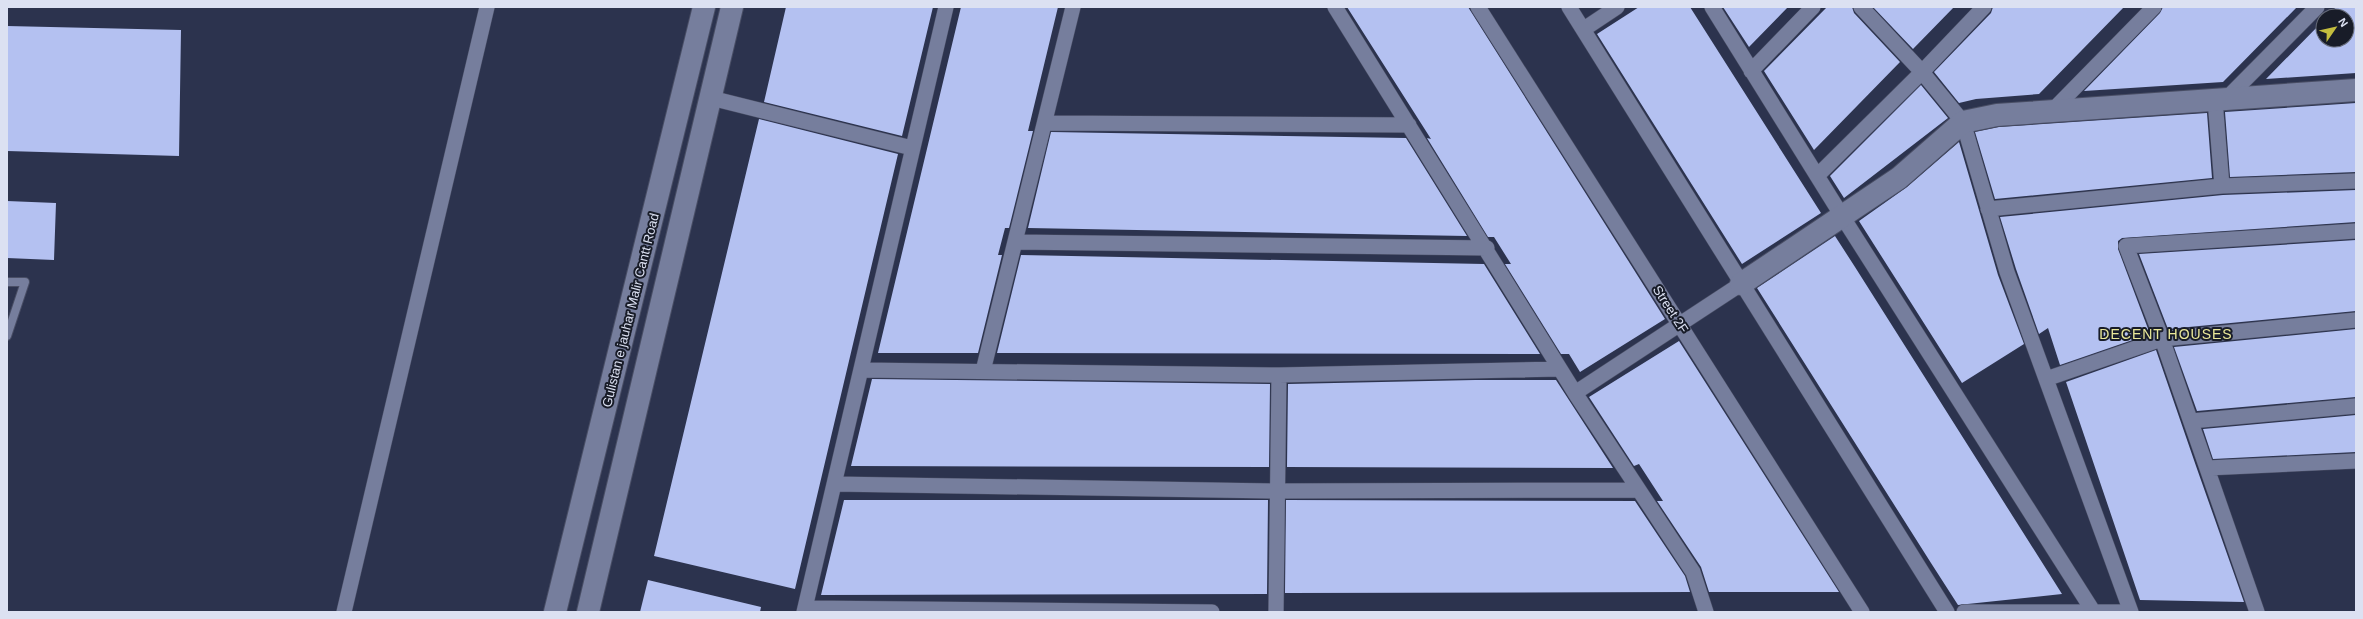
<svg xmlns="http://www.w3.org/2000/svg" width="2363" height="619" font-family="Arial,sans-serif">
<rect width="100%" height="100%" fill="#2c334e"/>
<!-- building -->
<path fill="#b4c1f1" d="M786,7H933L902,136L764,102Z
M961,7H1058L1028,131H1033L1009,228H1005L998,255H1002L978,353H878Z
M1347,7H1468L1665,319L1580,372L1569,354H1561L1505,264H1511L1494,237H1488L1427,138L1431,139Z
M1639,7H1690L1821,213L1742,264L1597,34Z
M1723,7H1788L1749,47Z
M1827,7H1852L1854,13L1900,62L1814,150L1764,71Z
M1873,7H1954L1913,49Z
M1993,7H2124L2039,94L1976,99L1959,103L1934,72L1991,13Z
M2163,7H2297L2223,82L2084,91L2160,13Z
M2336,7H2356V73L2266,79L2323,21V40H2347V16H2328Z
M7,26L181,30L179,156L7,151Z
M1921,85L1948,118L1844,198L1830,176Z
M2356,103V172L2230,177L2225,112Z
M2207,113L2212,178L1995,199L1975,132L1999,127Z
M759,119L898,154L795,589L654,556Z
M1051,132L1406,138L1467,236L1028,228Z
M1959,142L1998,275L2024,344L1962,383L1859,221L1907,187Z
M2356,190V222L2122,238L2118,241V249L2150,334L2060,365L2048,328L2039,334L2016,269L2000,217L2223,195Z
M7,201L56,203L54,260L7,258Z
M1835,236L1855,267L2062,594L1958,605L1931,563L1757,288Z
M2356,240V311L2168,329L2139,254Z
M1021,255L1484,264L1540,354L997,353Z
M2356,329V397L2197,411L2174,347Z
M1679,341L1839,592H1709L1701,567L1657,501H1663L1639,464L1634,466L1589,397Z
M2156,350L2196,466L2244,602L2140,600L2066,382Z
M872,379L1270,384L1269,467L851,466Z
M1475,380H1556L1613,468L1287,467L1288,384Z
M2356,415V452L2213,459L2203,429Z
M844,500H1268L1267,594L821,595Z
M1286,500L1635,501L1685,576L1690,592L1285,593Z
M648,580L761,607L760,612H640Z"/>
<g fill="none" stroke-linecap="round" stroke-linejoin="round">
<defs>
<path id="lane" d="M7,282H25L7,336"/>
<path id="street" d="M1335,7L1575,393L1693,572L1706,612
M1478,7L1862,612
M1569,7L1947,612
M1712,7L1842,216L2093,611
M1861,7L1922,72L1963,122L2007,272L2131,612
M1584,29L1617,7
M1751,71L1813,7
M711,98L912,148
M2226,99L2317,7
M2215,100L2222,186
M2052,111L2154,7
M1045,123L1409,125
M1817,176L1922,72L1984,7
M1988,209L2222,186L2356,181
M1015,242L1487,248
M861,370L1279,375L1560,369
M983,371L1073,7
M2046,379L2162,339L2356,320
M1575,393L1741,284
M2191,421L2356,406
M2207,468L2356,461
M834,484L1278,491L1639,490
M805,608L1212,612
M344,612L487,7
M804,612L946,7
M1276,612L1279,375
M1964,612H2128
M2257,612L2162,339L2126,246L2356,231"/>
<path id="secondary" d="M1741,284L1899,178L1963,122L1997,115L2356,90
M555,612L704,7
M588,612L732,7"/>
</defs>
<!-- lane casing -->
<use href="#lane" stroke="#494e65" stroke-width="10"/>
<!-- street casing -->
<use href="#street" stroke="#494e65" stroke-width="16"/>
<!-- secondary casing -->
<use href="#secondary" stroke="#494e65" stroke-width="24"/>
<!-- lane -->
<use href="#lane" stroke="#767e9d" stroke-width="8"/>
<!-- street -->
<use href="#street" stroke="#767e9d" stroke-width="15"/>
<!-- secondary -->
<use href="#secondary" stroke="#767e9d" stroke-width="22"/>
</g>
<g text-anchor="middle" stroke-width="4" stroke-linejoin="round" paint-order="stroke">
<!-- street labels -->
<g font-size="13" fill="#dce1f2" stroke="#181c28">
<text transform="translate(1671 309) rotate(57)" y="5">Street 2F</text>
<text transform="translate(630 310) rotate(-76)" y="5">Gulistan e jauhar Malir Cantt Road</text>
</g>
<!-- neighbourhood labels -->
<g font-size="14" letter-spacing="1" fill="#eae899" stroke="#181c28">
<text x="2166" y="339">DECENT HOUSES</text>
</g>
</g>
<!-- border -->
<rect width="2363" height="619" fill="none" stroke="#dce1f2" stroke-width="16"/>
<!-- north arrow -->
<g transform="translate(2335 28) rotate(56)"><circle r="19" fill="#181c28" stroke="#666b79"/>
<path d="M0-3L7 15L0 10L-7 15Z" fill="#c3bd3e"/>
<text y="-6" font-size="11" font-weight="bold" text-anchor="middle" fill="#dce1f2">N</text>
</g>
</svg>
